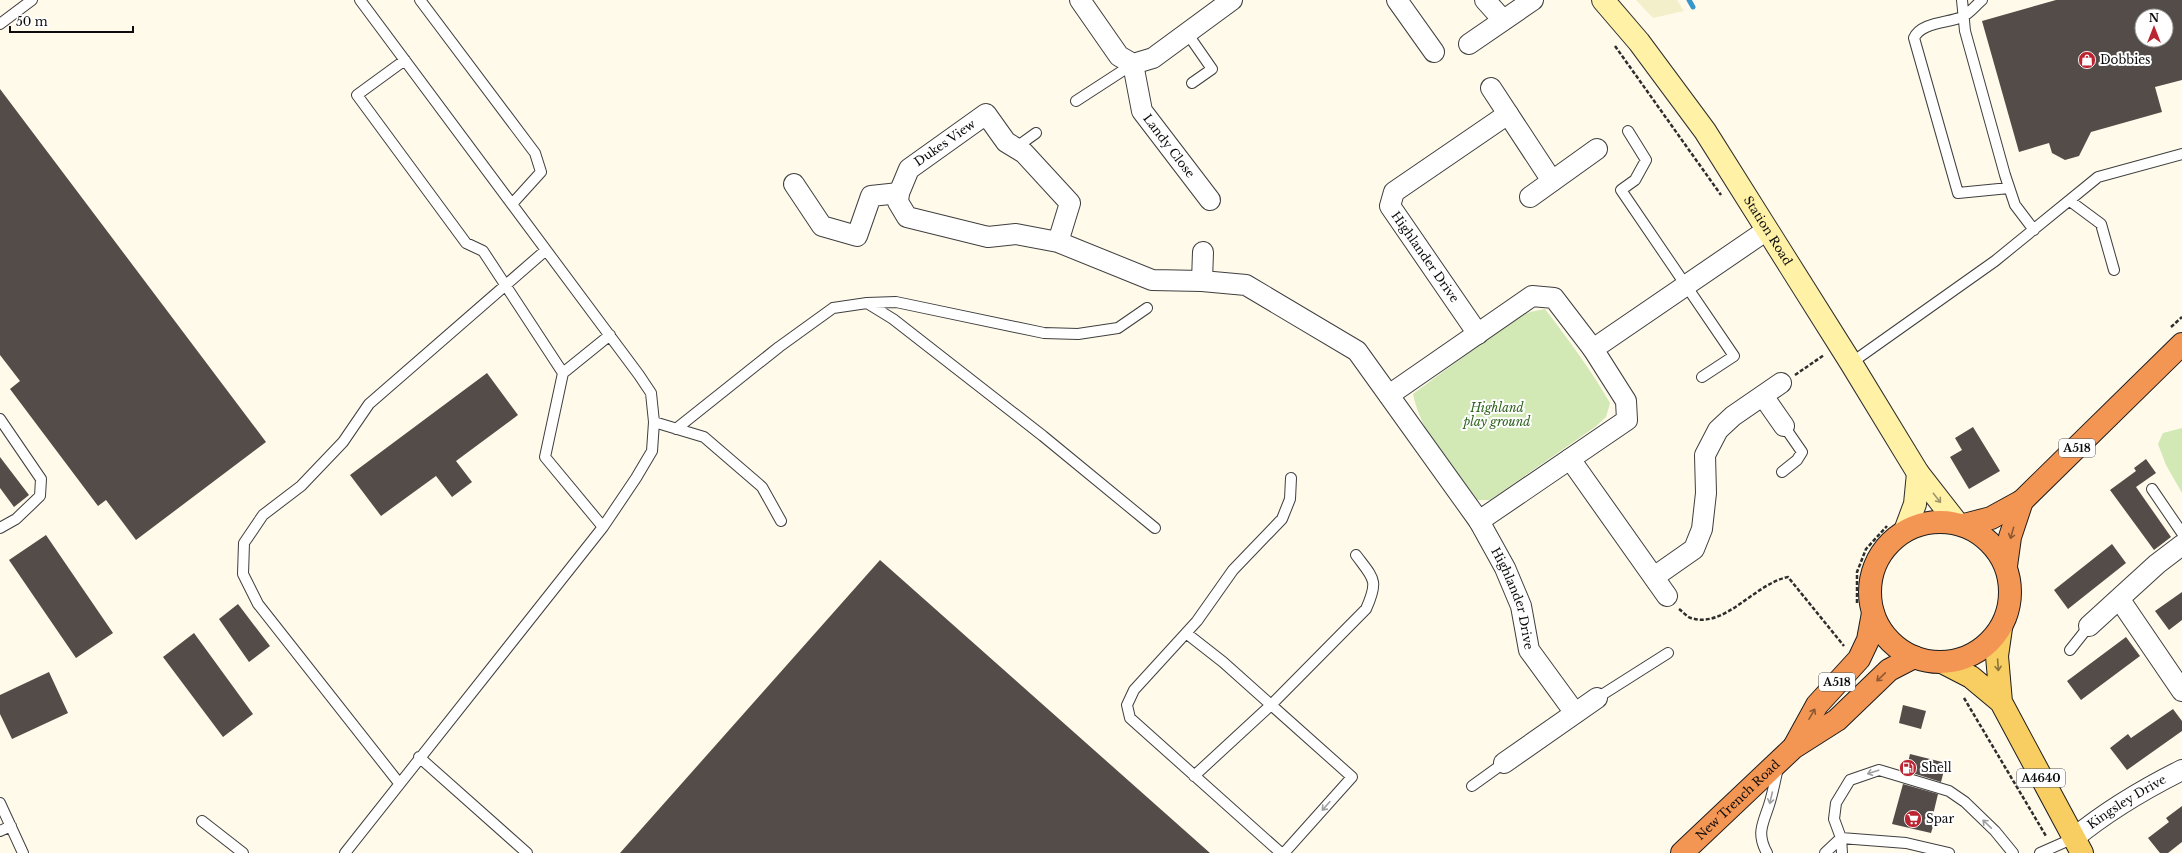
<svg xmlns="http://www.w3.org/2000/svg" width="2182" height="853" font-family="'Libre Baskerville',serif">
<rect width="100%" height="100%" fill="#fffaea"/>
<!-- farmland -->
<path fill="#f4efcb" d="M1636,0H1677L1684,11L1653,18Z"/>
<!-- green -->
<path fill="#d2e8b5" d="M1545,309C1568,339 1591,370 1610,403L1606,417L1595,427L1490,500H1477C1452,473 1420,430 1413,394L1513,320L1530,312Z
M2182,428V493L2166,465L2158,444L2163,433Z"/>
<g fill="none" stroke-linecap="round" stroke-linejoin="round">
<!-- stream -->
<path stroke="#3797cd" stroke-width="5" d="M1689,0L1693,7"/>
</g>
<!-- building -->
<path fill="#544c48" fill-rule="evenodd" d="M2056,0H2182V80L2155,87L2162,112L2091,132L2079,156L2065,160L2052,153L2049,143L2019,152L1982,21ZM2142,16H2166V40H2142Z
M0,89L266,442L136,540L106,500L98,506L10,389L20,381L0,355Z
M487,373L518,415L456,461L472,482L452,497L436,476L381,516L350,475Z
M1973,427L2000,471L1969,489L1950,457L1962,450L1955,438Z
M0,457L29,495L14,507L0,488Z
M2146,459L2156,473L2136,487L2171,537L2154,550L2110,490L2136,471L2134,468Z
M46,535L113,633L76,658L9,560Z
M2112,544L2126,563L2068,609L2054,590Z
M880,560L1210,853H620Z
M2182,592V620L2169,630L2155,611Z
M238,604L270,646L249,662L219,619Z
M194,633L253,714L223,737L163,657Z
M2126,637L2140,656L2081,700L2067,681Z
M49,672L68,713L12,739L0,714V695Z
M1903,705L1926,711L1921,729L1899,723Z
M2173,709L2182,721V731L2127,770L2110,748L2128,734L2131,738Z
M1910,754L1946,763L1941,782L1906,771Z
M1903,784L1938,794L1932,819L1935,820L1931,833L1892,824Z
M2182,806V842L2168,853H2160L2148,838L2169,822L2166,818Z"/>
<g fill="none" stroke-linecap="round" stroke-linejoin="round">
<defs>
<path id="lane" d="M420,0L535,153L541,172L512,204
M1962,0L1965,31L2005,175L2015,205L2034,230
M1982,0C1976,5 1969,14 1962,17C1949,23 1921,22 1914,38L1958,193L2009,188
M0,24L32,0
M1187,33L1212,69L1192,83
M405,60L357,95L466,243L483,251L563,373L545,457L603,527
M1076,101L1133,64
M1628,131L1646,160L1635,180L1621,190L1734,356L1702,377
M1015,148L1036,133
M2070,201L2101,224L2114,270
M867,303L896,302L1044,333L1078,334L1118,328L1147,308
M1851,363L1995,261L2098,177L2182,154
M563,373L610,335
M0,419L41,479L40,496L16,519L0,528
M654,422L704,437L762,487L781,521
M676,429L779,347L833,308L867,303L893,319L1043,436L1155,528
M1782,472L1797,460L1802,452L1784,426
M2152,489L2182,533
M1186,633L1223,662L1352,777L1284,853
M2070,650L2089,626
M1597,698L1668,653
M419,757L527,853
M1194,776L1271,705L1366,609C1379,580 1374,579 1356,555
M399,783L258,604L243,574L244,543L263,515L301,486L343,442L369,404L546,250
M1472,786L1504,763
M0,803L23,853
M202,821L243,853
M0,831L11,826
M1841,838L1906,843L1949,853
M345,853L603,527L636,478L652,451L654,422L651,393L639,375L360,0
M1281,853L1130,718L1127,705L1134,690L1197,621L1233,570L1282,519L1290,499L1291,478
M1767,853C1756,833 1763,824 1769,805C1773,793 1775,780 1778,768
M1825,853L1841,838
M1842,853L1841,838L1834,819L1836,803L1850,780L1879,770L1949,791L1965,802L1995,831L2013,853
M2040,853L2074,838"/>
<g id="street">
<path d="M1080,0L1119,56L1133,64L1153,58L1232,0"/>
<path d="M1397,0L1434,52"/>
<path d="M1485,0L1503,20"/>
<path d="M1469,44L1533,0"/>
<path id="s1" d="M1133,64L1142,111L1210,200"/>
<path d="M1491,88L1552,181"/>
<path d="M794,184L822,226L857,236L871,196L899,193"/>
<path d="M1530,197L1597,149"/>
<path id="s2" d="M1058,242L1070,203L1024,153L1006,142L986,114L909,169L899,193L898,202L907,217L988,237L1016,234L1058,242L1152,280L1202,281L1246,285L1357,351L1479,521L1505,568L1521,606L1529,650L1575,713"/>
<path d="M1202,281L1203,252"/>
<path d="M1478,334L1390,206L1394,192L1508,114"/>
<path d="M1389,395L1532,296L1554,298L1593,349"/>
<path d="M1763,396L1784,426"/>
<path d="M1570,459L1667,596"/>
<path d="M1479,521L1627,420L1626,401L1593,349L1767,230"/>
<path d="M1654,577L1694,549L1702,529L1706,493L1705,455L1718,430L1733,416L1781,383"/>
<path d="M2120,600L2182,691"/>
<path d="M2089,626L2157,564L2182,545"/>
<path d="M1504,763L1597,698"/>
<path id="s3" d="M2074,838C2107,811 2144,789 2182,770"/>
</g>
<g id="secondary">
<path id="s4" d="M1603,0L1639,42L1705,131L1851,363L1918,473L1957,523"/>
<path d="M1905,531L1915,504L1918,473"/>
</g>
<path id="primary" d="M1942,662L1971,677L2001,702L2082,853
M2001,702L1997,656L2001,628"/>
<g id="highway">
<circle cx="1940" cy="592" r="70"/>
<path d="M1964,525L1991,518L2022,501L2182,344"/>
<path d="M2006,566L2010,537L2022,501"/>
<path d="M1795,745L1817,705L1859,659L1868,640L1873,613"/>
<path id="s5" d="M1682,853L1793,748L1837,720L1889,670L1914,657"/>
</g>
</defs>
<!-- lane casing -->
<use href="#lane" stroke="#3f3f3f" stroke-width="12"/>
<!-- street casing -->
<use href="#street" stroke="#3f3f3f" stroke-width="22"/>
<!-- secondary casing -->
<use href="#secondary" stroke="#2e2e2e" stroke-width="24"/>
<!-- primary casing -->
<use href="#primary" stroke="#1d1d1d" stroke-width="24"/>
<!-- highway casing -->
<use href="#highway" stroke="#1d1d1d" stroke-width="24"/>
<!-- path -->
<path stroke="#2e2e2e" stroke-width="2.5" stroke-dasharray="4 2" stroke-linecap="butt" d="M1615,46L1721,195
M2171,327L2182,317
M1795,375L1824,355
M1857,603V572L1866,549L1887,526
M1679,609C1683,612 1687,617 1691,618C1725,629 1754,584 1788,577L1844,646
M1964,698L2046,836"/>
<!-- lane -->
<use href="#lane" stroke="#fff" stroke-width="10"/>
<!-- street -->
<use href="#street" stroke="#fff" stroke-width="20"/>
<!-- secondary -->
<use href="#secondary" stroke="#fff1a6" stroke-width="22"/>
<!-- primary -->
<use href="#primary" stroke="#f8cd61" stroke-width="22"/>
<!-- highway -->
<use href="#highway" stroke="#f49653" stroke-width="22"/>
</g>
<!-- one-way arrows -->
<defs><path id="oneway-shaft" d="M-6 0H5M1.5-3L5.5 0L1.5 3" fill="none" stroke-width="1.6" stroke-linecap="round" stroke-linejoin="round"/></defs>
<use stroke="#9e9568" href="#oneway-shaft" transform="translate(1937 498) rotate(52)"/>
<g stroke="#8c5833">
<use href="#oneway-shaft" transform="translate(2012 533) rotate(106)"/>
<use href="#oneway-shaft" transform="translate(1881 677) rotate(136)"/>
<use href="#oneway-shaft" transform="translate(1812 714) rotate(-60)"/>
</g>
<use stroke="#8e763b" href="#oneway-shaft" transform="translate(1998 665) rotate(86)"/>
<g stroke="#9e9e9e">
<use href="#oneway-shaft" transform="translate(1873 772) rotate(162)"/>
<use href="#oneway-shaft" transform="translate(1771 798) rotate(103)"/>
<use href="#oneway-shaft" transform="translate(1326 806) rotate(132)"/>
<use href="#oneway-shaft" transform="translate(1987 824) rotate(-136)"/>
</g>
<!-- icons -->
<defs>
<symbol id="shop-disc" viewBox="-11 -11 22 22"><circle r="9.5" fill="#bb2532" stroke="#fff"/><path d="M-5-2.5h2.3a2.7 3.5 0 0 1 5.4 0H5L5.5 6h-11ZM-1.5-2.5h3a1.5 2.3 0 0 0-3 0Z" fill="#fff"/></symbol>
<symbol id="fuel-disc" viewBox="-11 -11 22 22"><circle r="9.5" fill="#bb2532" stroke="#fff"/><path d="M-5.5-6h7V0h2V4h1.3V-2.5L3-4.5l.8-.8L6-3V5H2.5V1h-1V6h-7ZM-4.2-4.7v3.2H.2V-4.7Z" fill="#fff"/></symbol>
<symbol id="supermarket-disc" viewBox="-11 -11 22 22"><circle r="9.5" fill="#bb2532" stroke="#fff"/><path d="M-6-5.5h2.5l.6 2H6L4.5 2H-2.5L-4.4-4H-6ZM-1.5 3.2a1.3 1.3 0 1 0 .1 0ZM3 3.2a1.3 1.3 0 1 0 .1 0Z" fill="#fff"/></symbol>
</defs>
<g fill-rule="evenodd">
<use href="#shop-disc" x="2077" y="50" width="20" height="20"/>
<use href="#fuel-disc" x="1898" y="758" width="20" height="20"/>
<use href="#supermarket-disc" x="1903" y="809" width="20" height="20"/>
</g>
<g text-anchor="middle" stroke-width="4" stroke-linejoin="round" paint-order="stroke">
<!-- shield labels -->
<g fill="#fff" stroke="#555" stroke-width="1">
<rect x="2059" y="439" width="36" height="18" rx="3"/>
<rect x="1819" y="673" width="36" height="18" rx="3"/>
<rect x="2017" y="769" width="48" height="18" rx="3"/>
</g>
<g font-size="11" font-weight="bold" fill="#0c0c0c">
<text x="2077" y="452">A518</text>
<text x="1837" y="686">A518</text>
<text x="2041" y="782">A4640</text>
</g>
<!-- poi labels -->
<g font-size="12" fill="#0c0c0c" stroke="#fff" text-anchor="start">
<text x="2100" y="64">Dobbies</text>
<text x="1921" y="772">Shell</text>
<text x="1926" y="823">Spar</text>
</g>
<!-- street labels -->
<g font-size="12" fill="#0c0c0c" stroke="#fff">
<text transform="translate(945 143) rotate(-35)" y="4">Dukes View</text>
<text dy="4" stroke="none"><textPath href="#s1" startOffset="92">Landy Close</textPath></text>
<text dy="4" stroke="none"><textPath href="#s4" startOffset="284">Station Road</textPath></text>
<text transform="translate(1425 257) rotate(55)" y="4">Highlander Drive</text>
<text dy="4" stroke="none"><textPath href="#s2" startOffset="1085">Highlander Drive</textPath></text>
<text dy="4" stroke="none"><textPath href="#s5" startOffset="77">New Trench Road</textPath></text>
<text dy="4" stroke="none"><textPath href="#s3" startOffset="64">Kingsley Drive</textPath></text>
</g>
<!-- park labels -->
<g font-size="12" font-style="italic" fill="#2e631d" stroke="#fff">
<text x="1497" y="412">Highland<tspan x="1497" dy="14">play ground</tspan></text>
</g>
</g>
<!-- north arrow -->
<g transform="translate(2154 28)"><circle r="19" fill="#ffffff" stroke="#9e9e9e"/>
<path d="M0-3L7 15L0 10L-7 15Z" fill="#bb2532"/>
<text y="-6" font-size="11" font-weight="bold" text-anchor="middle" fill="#0c0c0c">N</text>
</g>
<!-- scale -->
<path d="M10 26v6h123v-6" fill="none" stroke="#0c0c0c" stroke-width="2"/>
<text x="16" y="26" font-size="12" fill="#0c0c0c" stroke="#ffffff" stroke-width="3" paint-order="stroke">50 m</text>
</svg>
